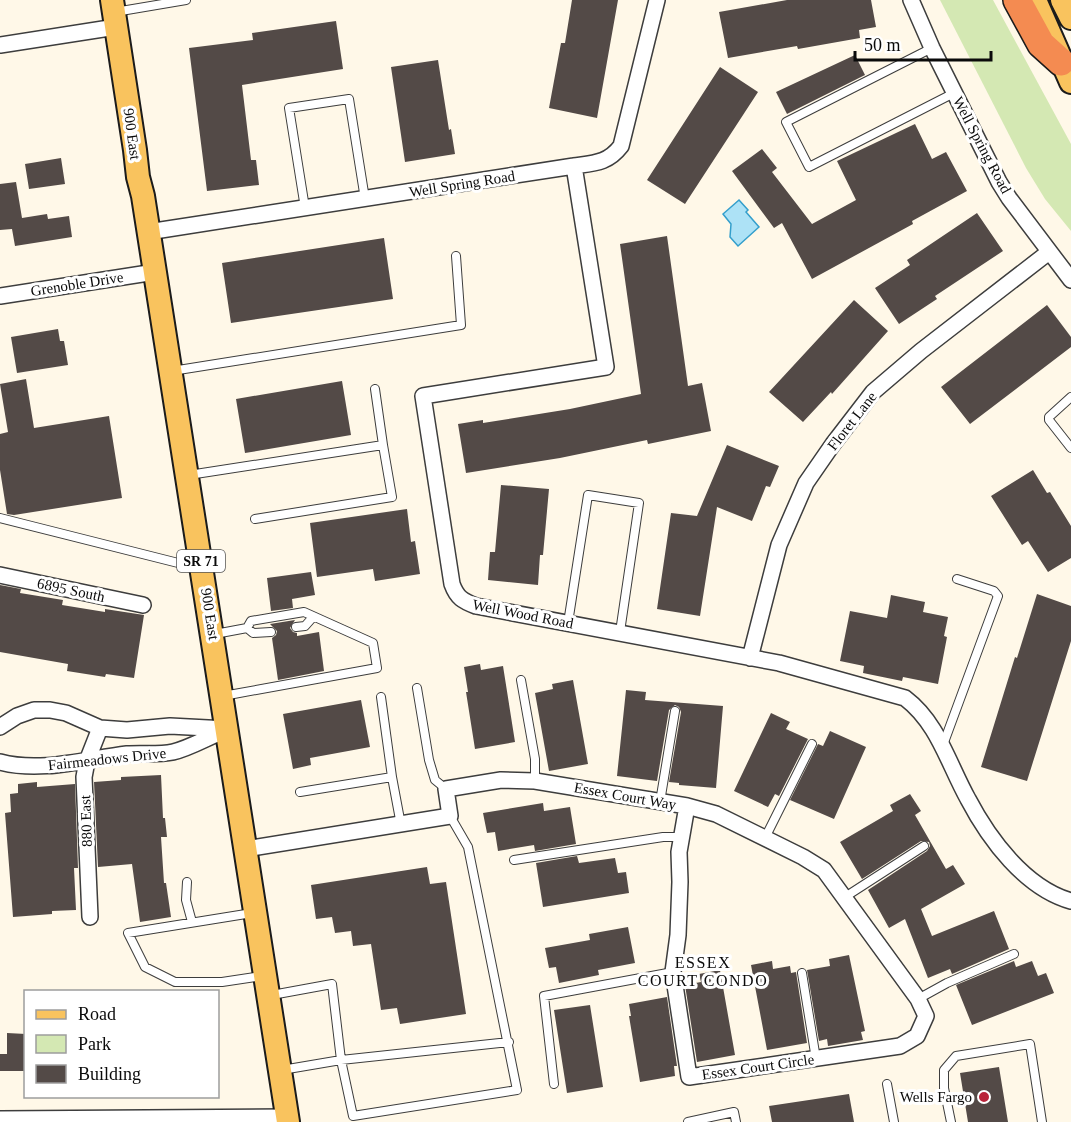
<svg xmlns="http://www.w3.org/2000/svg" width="1071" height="1122" font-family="'Times New Roman',serif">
<rect width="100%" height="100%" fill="#fff8e8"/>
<!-- green -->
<path fill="#d4e8b3" d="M940,0H993L1071,144V231L1045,199L1026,168Z"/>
<!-- water -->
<path fill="#ade2f6" stroke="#349fcc" stroke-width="1.5" d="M739,200L748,210L746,212L759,227L738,246L730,237L731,224L723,214Z"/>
<!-- building -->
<path fill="#534a47" d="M572,0H618L597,118L549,108L561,43H565Z
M787,0H871L876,27L859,30L860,38L798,49L797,46L728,58L719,12Z
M336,21L343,69L242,85L251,160H256L259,185L207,191L189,48L253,40L252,33Z
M855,55L865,75L787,114L776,92Z
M438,60L449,130L451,129L455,154L405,162L391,67Z
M720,67L758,92L685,204L647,180Z
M915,124L932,159L946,152L967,191L912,221L913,224L812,279L782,223L774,228L732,171L762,149L777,168L772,172L812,224L856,200L837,161Z
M61,158L65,184L29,189L25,164Z
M16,182L22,218L47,214L48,219L69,216L72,237L15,246L12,229L0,230V184Z
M977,213L1003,251L935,296L937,299L899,324L875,288L910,265L907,260Z
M667,236L688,386L702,383L711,431L648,444L647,440L560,458L466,473L458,424L483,420V423L570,409L641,394L620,244Z
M384,238L393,299L231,323L222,263Z
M854,300L888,331L832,394L831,392L803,422L769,392Z
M1047,305L1071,337V347L970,424L941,387Z
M58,329L60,341H64L68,365L17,373L11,337Z
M26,379L34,428L109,416L122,498L14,515L7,514L0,470V434L8,432L0,384Z
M342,381L351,435L245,453L236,399Z
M727,445L779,466L770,487L766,486L752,521L717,507L700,616L657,609L671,513L697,516Z
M1033,470L1047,493L1050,492L1071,526V558L1048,572L1028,541L1022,545L991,496Z
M501,485L549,489L543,555H540L538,585L488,580L490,552H495Z
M407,509L411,542L415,541L420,574L375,581L373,569L317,577L310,523Z
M311,572L315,595L292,599L293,608L271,611L267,578Z
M0,585L21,589L20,593L63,600L62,605L105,612V609L144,615L134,678L106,674L105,677L67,671L68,664L0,652Z
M1037,594L1071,606V641L1027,781L981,767L1015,657L1017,658Z
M891,595L925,602L923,612L948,617L944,636L947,637L938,684L903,677L902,681L863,673L864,666L840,661L850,611L887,618Z
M295,620L290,628L293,632L297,633V636L319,632L324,671L278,680L272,638L276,635L277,631L270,624Z
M480,664L481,670L503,666L515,742L475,749L466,692H468L464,667Z
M573,680L588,764L549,771L535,693L553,689L552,684Z
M626,690L646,692L645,700L723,706L716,788L679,785V783L669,782L681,712L679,707L675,705L669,710L657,781L617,776Z
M361,700L370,747L310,758L311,765L293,769L283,714Z
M771,713L790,722L786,729L808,739L779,796L775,794L768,807L734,791Z
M830,731L866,747L834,819L790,800L818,744L823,746Z
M161,775L163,818H165L167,837H161L164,883H166L171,917L140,922L132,864L98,867L94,782L121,780V777Z
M37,782V787L75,784L78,868H74L76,910L52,911V914L13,917L5,813L11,812L10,794L18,793V784Z
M910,794L921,811L915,815L946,869L953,865L965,884L921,909L932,936L994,911L1009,949L952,974L950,969L928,978L905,919L889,928L868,890L927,851L930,846L929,842L921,841L862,879L840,842L893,811L890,805Z
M543,803L544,811L570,807L576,844L535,851L534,845L498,851L495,832L487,833L483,813Z
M577,856L579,863L615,858L618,873L626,872L629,893L543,907L536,863Z
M427,867L430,884L446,882L466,1014L400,1024L397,1008L381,1010L371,944L353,946L351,931L335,933L332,917L316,919L311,885Z
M628,927L635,963L598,970L599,975L559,983L556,967L549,968L545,948L590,940L589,934Z
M849,955L865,1031L861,1032L863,1040L828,1046L827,1039L819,1041L807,970L830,966L829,959Z
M772,961L773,969L790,966L791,973L796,972L807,1043L767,1050L751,965Z
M1014,961L1016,967L1032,961L1038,976L1046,973L1054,993L972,1025L956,985Z
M720,970L735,1055L697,1062L685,985L701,982L699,974Z
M667,997L677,1066H674L675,1076L640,1082L629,1016H631L629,1004Z
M590,1005L603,1087L567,1093L554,1010Z
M7,1033L26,1034V1071H0V1054H7Z
M999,1067L1008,1122H968L960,1073Z
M849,1094L854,1122H772L769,1106Z"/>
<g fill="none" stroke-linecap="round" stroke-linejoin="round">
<defs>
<path id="service" d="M115,12L186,0
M932,48L786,122L809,167L954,93
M305,208L289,108L349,99L365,199
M172,371L461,325L456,256
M1071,397L1049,417V420L1071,448
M189,475L383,445L375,389
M0,518L198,568
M255,519L392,497L383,445
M568,623L588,495L639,503L620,632
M296,627L305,626L313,617
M247,628L253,633L271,632
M215,634L247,628L251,621L304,612L373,643L377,668L223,696
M521,680L535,759V781
M417,688L429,760L435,780L446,789
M381,697L392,777
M943,745L998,596L994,591L957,579
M300,792L392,777L401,825
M660,802L675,711
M765,838L812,744
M514,860L663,837H681
M187,882L186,900L192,922
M845,897L924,846
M252,913L128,933L145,967L175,982H222L262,976
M802,973L816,1059
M272,995L332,984L341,1060L353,1116L517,1090L468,847L450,816
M918,999L947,983L1014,954
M282,1070L341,1060L509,1042
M554,1084L544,996L673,972
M887,1084L894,1122
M688,1122L734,1112L736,1122
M951,1122L944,1088V1070L956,1056L1030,1044L1042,1122"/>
<path id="minor" d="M911,0L932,48L999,182L1009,198L1071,280
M0,45L116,27
M574,166L606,367L423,396L452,584C457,598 463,601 476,606L779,663L905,698C938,723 948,763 968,799C989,839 1025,888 1071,901
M148,232L574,166C595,163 608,163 621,146L657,0
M0,296L155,272
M0,575L143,605
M750,658L779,545L806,483L833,444L873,392L921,351L1049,252
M0,727L17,716L34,710H50L66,713L100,728L127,730L170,726L227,729
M0,762C41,773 86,759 127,754C142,753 159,755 173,752C190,748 208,737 224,731
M246,849L450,816L446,789L501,780L535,781L687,806L716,814L803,857L824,870L918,999L926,1016L917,1036L900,1046L689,1077L673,972L678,935L680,882L679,852L687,806
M90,917L84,777L87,761L100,728
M0,1119L288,1117"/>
<path id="primary" d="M112,0L135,150L138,177L143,196L288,1122
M1035,0L1071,82
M1062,0L1071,18"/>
<path id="motorway" d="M1017,0L1041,44L1061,62"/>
</defs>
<!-- service casing -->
<use href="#service" stroke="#3d3d3d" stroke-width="10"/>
<!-- minor casing -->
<use href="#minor" stroke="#3d3d3d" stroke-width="18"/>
<!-- primary casing -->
<use href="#primary" stroke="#1b1b1b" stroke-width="26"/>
<!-- motorway casing -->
<use href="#motorway" stroke="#1b1b1b" stroke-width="30"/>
<!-- service -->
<use href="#service" stroke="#fff" stroke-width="8"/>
<!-- minor -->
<use href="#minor" stroke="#fff" stroke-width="15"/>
<!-- primary -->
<use href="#primary" stroke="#f9c35e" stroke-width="22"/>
<!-- motorway -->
<use href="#motorway" stroke="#f48b51" stroke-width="27"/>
</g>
<!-- markers -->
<circle fill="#b9243a" stroke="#fff" stroke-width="2" cx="984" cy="1097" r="6"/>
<g text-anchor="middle" stroke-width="6" stroke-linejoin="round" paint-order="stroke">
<!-- shield labels -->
<rect fill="#fff" stroke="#545454" stroke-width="1.5" x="177" y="550" width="48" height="22" rx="4.5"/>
<g font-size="14" font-weight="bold" fill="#0a0a0a">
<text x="201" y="566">SR 71</text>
</g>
<!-- street labels -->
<g font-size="15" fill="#0a0a0a" stroke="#fff">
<text transform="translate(132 134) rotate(82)" y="5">900 East</text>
<text transform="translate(982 145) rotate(62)" y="5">Well Spring Road</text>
<text transform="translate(462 184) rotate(-9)" y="5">Well Spring Road</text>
<text transform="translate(77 284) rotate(-9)" y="5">Grenoble Drive</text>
<text transform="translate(852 421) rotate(-52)" y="5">Floret Lane</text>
<text transform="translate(71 590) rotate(12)" y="5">6895 South</text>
<text transform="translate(210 614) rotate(81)" y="5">900 East</text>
<text transform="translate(523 614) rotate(11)" y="5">Well Wood Road</text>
<text transform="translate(107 759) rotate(-6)" y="5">Fairmeadows Drive</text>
<text transform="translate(625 796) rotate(10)" y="5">Essex Court Way</text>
<text transform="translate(86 821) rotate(-92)" y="5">880 East</text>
<text transform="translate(758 1067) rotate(-8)" y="5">Essex Court Circle</text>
</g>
<!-- poi labels -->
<g font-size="15" fill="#0a0a0a" stroke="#fff" text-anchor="end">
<text x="972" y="1102">Wells Fargo</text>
</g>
<!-- neighbourhood labels -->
<g font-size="16" letter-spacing="1.5" fill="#0a0a0a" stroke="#fff">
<text x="703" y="968">ESSEX<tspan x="703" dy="18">COURT CONDO</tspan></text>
</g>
</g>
<!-- legend -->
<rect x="24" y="990" width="195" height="108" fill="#ffffff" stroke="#9d9d9d" stroke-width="1.5"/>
<rect x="36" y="1010" width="30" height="9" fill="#f9c35e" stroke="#9d9d9d" stroke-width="1.5"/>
<text x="78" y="1020" font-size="18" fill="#0a0a0a">Road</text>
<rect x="36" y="1035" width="30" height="18" fill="#d4e8b3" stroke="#9d9d9d" stroke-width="1.5"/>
<text x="78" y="1050" font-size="18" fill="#0a0a0a">Park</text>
<rect x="36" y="1065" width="30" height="18" fill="#534a47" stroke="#9d9d9d" stroke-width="1.5"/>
<text x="78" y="1080" font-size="18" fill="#0a0a0a">Building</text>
<!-- scale -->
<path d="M855 51v9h136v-9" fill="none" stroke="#0a0a0a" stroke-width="3"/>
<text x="864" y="51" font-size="18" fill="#0a0a0a" stroke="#ffffff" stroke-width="4.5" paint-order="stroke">50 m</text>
</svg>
